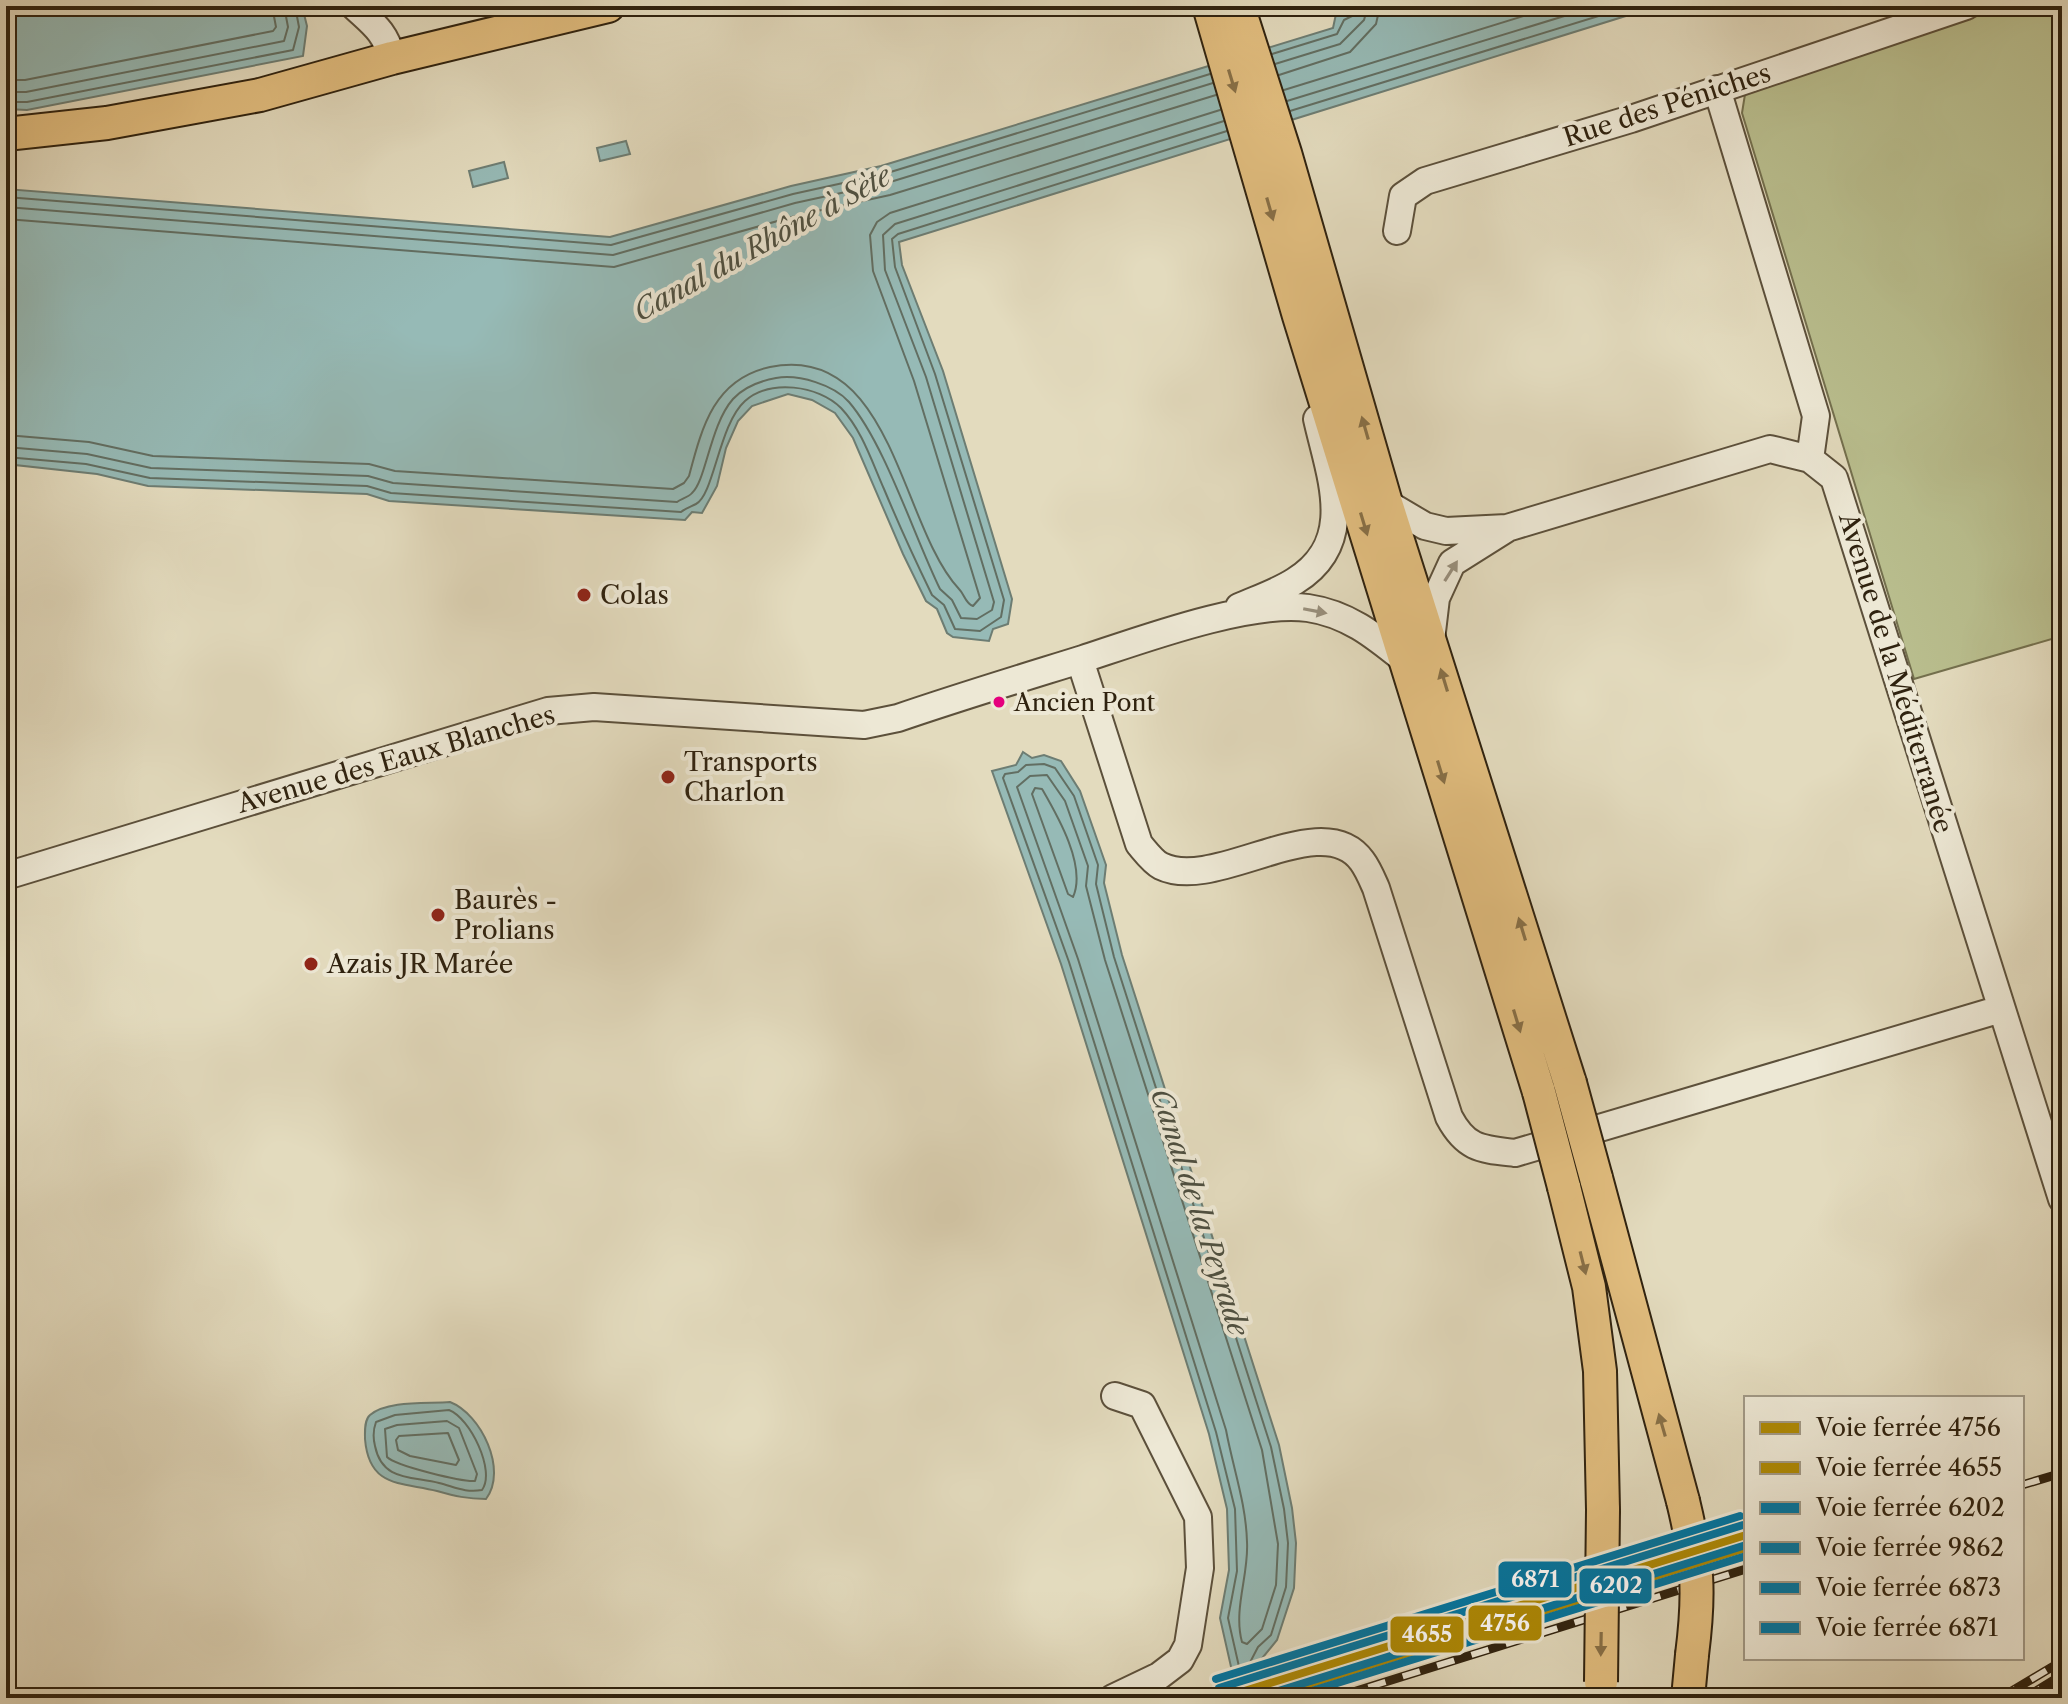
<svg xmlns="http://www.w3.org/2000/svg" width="2068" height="1704" font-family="'Libre Caslon Text',serif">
<rect width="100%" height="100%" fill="#e3dbbe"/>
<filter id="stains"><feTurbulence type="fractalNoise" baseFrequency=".0025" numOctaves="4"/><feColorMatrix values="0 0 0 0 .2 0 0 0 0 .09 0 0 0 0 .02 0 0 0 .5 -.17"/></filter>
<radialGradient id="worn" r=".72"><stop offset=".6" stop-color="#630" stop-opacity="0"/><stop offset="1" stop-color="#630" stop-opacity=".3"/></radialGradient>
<!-- green -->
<path fill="#b9be8e" stroke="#74704e" stroke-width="2" d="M2009,6H2062V636L1914,679L1742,113L1746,88Z"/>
<!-- water -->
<path fill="#96bab6" stroke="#6d7d73" stroke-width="2" d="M6,6H302L307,26L303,56L27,110L6,109Z
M1361,6H1658L899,242L902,265L943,371L1012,599L1008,624L993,629L989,641L953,637L947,633L937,609L926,601L903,554L853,438L835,413L812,400L788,394L752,406L738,421L726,448L717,486L702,513L692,512L685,520L389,501L367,494L148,486L97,474L6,464V189L610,237L791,186L881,166L1333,28L1336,14Z
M626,141L630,154L600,161L597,148Z
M504,162L508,178L473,187L469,171Z
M1023,752L1032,758L1044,755L1061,761L1080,791L1106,865L1104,883L1122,955L1279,1445L1292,1508L1296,1543L1294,1588L1277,1640L1259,1662L1250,1698H1232L1234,1680L1220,1618L1229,1570L1227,1509L1209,1434L1061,964L992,771L1016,765Z
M450,1402C481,1414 508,1470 486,1499C467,1499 455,1496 437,1491C401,1482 369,1488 365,1439C365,1432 364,1420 370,1415C388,1400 428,1404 450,1402Z"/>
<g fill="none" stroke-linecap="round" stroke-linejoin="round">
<!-- shore -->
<path stroke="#626e62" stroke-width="2" d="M1272,54L1337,34L1344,20L1356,14L1358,6
M1275,64L1340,44L1364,20L1368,6
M1279,75L1350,52L1376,24L1380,6
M6,80H25L273,31L276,27L272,6
M1284,90L1556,6
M6,92H26L284,41L288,27L284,6
M1287,101L1597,6
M6,102H27L293,50L299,27L295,6
M1290,111L1631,6
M6,197L611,245L793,194L884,174L1210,74
M6,207L613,255L795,203L887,183L1213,83
M6,219L614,267L799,215L890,195L1216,95
M6,435L89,442L153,456L369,464L395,471L673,489L684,483L689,476C702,427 714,379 770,367C893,342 900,526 959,589C965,595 965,603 973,606L980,598L914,381L873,271L870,235L877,222L890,213L1220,110
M6,447L87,454L151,468L368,476L393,483L677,502C681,499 689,497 692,493C706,481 710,425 733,399C744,387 760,381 776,378C799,374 834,385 849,402C885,444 914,536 940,589L952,600L961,618L977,619L992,610L994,602L926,377L885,270L883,235L895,224L1224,121
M6,457L86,464L150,478L367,486L391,493L681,512C686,508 690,507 696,504C714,495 719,424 745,401C770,379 818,385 841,408C862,430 872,462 884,489C899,525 915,560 932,595L944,605L955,629L980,631L1001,617L1004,600L935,374L895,267L892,239L898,234L1227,131
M1044,764L1055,768L1074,796L1098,865L1096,884L1114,957L1271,1447L1284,1509L1288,1543L1286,1587L1271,1635L1258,1647L1244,1674L1240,1671L1228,1618L1237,1571L1235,1509L1216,1432L1069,962L1003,778L1005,774L1018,772L1026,765Z
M1047,775L1065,801L1088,866L1086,886L1105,960L1262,1450L1278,1544L1276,1585L1262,1629L1247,1644L1242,1642C1233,1609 1249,1575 1247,1542C1246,1503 1233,1468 1226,1430L1078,959L1017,787L1030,776Z
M1035,788L1042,789C1057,815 1087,866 1073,897L1068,894L1032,794Z
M449,1410C470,1418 496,1471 482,1490C465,1493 455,1487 439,1483C411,1476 382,1481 375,1446C373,1438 373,1430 376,1422L395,1415Z
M447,1421L459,1428L477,1474L475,1481C462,1482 396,1466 387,1457L385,1429L397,1425Z
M448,1433L459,1460L456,1465L410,1456L398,1450L396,1440L399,1436Z"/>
<defs>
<path id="minor" d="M354,6C373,24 385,31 392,58
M1717,89L1816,416L1810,459
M1397,231L1403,196L1425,181L1631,119L1966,6
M1386,503L1425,526L1446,531L1507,528L1770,449L1810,459L1834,478L2062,1199
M1239,607C1257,599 1278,592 1295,581C1358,542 1330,477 1317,419
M1431,640L1436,598L1452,563L1506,529
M1080,660L1139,844C1145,851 1153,862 1161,866C1216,893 1322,805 1362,861C1368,869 1372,879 1376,888L1449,1117C1466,1149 1481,1149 1515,1153L2001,1009
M6,876L548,711L594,707L864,725L898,718C959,697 1022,678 1083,659C1141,640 1249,600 1308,608C1349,614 1376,637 1407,662
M1113,1698L1159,1676L1180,1660L1188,1645L1200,1568L1198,1517L1142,1405L1115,1396"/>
<path id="major" d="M1209,6L1299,316L1539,1092
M1238,6L1285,153L1386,503L1570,1083
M6,134L107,123L260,95L392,58L608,6
M1596,1178L1683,1501
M1564,1187L1589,1287L1600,1371L1603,1510
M1688,1698L1692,1655"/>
</defs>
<!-- minor casing -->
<use href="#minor" stroke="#5c503b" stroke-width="30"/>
<!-- major casing -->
<use href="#major" stroke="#2f220f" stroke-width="36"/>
<!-- minor -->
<use href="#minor" stroke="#ede8d5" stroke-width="26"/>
<!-- major -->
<use href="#major" stroke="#e2be7f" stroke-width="32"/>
<defs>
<path id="rail" d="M2022,1485L2062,1473
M1334,1698L1746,1569
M2000,1698L2062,1661
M2025,1698L2062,1675"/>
</defs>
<!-- rail casing -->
<use href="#rail" stroke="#2f220f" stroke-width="9"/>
<!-- rail -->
<use href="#rail" stroke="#ede8d5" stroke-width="6" stroke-dasharray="18" stroke-linecap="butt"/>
<defs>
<path id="major-bridge" d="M1570,1083L1596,1178
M1539,1092L1564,1187
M1683,1501C1698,1563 1700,1592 1692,1655
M1601,1682L1603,1510"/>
</defs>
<!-- major-bridge casing -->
<use href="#major-bridge" stroke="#2f220f" stroke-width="36" stroke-linecap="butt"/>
<!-- major-bridge -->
<use href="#major-bridge" stroke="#e2be7f" stroke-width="32"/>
<defs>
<path id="rail-1" d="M1264,1698L1746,1548"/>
<path id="rail-2" d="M1222,1698L1746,1535"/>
<path id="rail-3" d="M1256,1698L1746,1545"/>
<path id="rail-4" d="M1219,1688L1743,1525"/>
<path id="rail-5" d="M1289,1698L1746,1556"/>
<path id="rail-6" d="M1216,1679L1740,1516"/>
</defs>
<!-- rail-1 casing -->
<use href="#rail-1" stroke="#ede8d5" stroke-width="14"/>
<!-- rail-2 casing -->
<use href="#rail-2" stroke="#ede8d5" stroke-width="14"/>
<!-- rail-3 casing -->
<use href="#rail-3" stroke="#ede8d5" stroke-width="14"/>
<!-- rail-4 casing -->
<use href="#rail-4" stroke="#ede8d5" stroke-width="14"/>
<!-- rail-5 casing -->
<use href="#rail-5" stroke="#ede8d5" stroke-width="14"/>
<!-- rail-6 casing -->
<use href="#rail-6" stroke="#ede8d5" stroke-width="14"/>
<!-- rail-1 -->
<use href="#rail-1" stroke="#ae8904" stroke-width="8"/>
<!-- rail-2 -->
<use href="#rail-2" stroke="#ae8904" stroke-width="8"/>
<!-- rail-3 -->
<use href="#rail-3" stroke="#0075a1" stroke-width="8"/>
<!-- rail-4 -->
<use href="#rail-4" stroke="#0075a1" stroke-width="8"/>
<!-- rail-5 -->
<use href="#rail-5" stroke="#0075a1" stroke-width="8"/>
<!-- rail-6 -->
<use href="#rail-6" stroke="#0075a1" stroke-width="8"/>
</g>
<!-- one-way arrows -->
<defs><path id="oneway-solid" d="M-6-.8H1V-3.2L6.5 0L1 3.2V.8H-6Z" transform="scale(2)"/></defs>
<g fill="#887047">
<use href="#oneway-solid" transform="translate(1232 81) rotate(73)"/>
<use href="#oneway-solid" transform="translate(1270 209) rotate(74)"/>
<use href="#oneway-solid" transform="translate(1365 428) rotate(-106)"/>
<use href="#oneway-solid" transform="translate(1364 524) rotate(73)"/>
<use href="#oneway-solid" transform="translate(1444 680) rotate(-107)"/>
<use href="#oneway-solid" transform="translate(1441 772) rotate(73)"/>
<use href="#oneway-solid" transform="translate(1522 929) rotate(-107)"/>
<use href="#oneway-solid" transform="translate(1517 1021) rotate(73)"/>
<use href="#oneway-solid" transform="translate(1583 1263) rotate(76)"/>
<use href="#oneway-solid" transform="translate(1662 1425) rotate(-106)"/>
<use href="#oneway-solid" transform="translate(1601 1644) rotate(91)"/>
</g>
<g fill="#988f7c">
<use href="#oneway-solid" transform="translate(1451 571) rotate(-58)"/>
<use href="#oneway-solid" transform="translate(1315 611) rotate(11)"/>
</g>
<!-- markers -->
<g fill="#8f2418" stroke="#ede8d5" stroke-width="3">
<circle cx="584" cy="595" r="8"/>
<circle cx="668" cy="777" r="8"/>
<circle cx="438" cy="915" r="8"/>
<circle cx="311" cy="964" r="8"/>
</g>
<circle fill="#e5007d" stroke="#ede8d5" stroke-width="3" cx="999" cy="702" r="7"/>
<g text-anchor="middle" stroke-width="8" stroke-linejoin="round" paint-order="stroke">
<!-- bus labels -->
<g font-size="24" fill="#2f220f" stroke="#ede8d5" text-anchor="start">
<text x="1014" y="711">Ancien Pont</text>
</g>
<!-- street labels -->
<g font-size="26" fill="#2f220f" stroke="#ede8d5">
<text transform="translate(1667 105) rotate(-18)" y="9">Rue des Péniches</text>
<text transform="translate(1896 673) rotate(73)" y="9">Avenue de la Méditerranée</text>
<text transform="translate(396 759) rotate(-16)" y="9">Avenue des Eaux Blanches</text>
</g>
<!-- poi labels -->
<g font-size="26" fill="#2f220f" stroke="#ede8d5" text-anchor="start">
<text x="600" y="604">Colas</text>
<text x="684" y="771">Transports<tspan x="684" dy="30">Charlon</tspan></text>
<text x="454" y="909">Baurès -<tspan x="454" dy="30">Prolians</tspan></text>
<text x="327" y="973">Azais JR Marée</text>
</g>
<!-- water labels -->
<g font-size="28" font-style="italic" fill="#4e5041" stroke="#ede8d5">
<text transform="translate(762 243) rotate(-29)" y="10">Canal du Rhône à Sète</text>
<text transform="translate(1200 1212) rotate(72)" y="10">Canal de la Peyrade</text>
</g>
</g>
<g stroke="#ede8d5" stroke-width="3">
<rect x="1497" y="1560" width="76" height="39" rx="8" fill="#0075a1"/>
<rect x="1578" y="1567" width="75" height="38" rx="8" fill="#0075a1"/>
<rect x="1467" y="1604" width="76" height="38" rx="8" fill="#ae8904"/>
<rect x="1389" y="1615" width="76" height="39" rx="8" fill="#ae8904"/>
</g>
<g font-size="22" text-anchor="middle" font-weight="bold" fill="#fff">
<text x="1535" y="1587">6871</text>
<text x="1616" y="1593">6202</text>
<text x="1505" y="1631">4756</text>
<text x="1427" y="1642">4655</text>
</g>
<!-- margin -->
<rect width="2068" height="1704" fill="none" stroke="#e3dbbe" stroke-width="32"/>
<rect x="8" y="8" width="2052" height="1688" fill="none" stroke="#2f220f" stroke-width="4"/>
<rect x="16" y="16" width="2036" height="1672" fill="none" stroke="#2f220f" stroke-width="2"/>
<!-- legend -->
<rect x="1744" y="1396" width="280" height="264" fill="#ede8d5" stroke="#a19986" stroke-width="2"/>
<rect x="1760" y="1422" width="40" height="12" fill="#ae8904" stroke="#a19986" stroke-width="2"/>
<text x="1816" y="1436" font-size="24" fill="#2f220f">Voie ferrée 4756</text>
<rect x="1760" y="1462" width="40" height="12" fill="#ae8904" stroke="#a19986" stroke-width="2"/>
<text x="1816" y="1476" font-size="24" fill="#2f220f">Voie ferrée 4655</text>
<rect x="1760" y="1502" width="40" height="12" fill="#0075a1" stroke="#a19986" stroke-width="2"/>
<text x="1816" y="1516" font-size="24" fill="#2f220f">Voie ferrée 6202</text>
<rect x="1760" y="1542" width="40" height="12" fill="#0075a1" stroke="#a19986" stroke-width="2"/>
<text x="1816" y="1556" font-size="24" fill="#2f220f">Voie ferrée 9862</text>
<rect x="1760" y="1582" width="40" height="12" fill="#0075a1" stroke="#a19986" stroke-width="2"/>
<text x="1816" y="1596" font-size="24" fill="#2f220f">Voie ferrée 6873</text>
<rect x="1760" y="1622" width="40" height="12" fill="#0075a1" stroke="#a19986" stroke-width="2"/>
<text x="1816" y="1636" font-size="24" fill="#2f220f">Voie ferrée 6871</text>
<rect width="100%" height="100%" filter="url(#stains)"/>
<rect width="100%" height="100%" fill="url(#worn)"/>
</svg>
